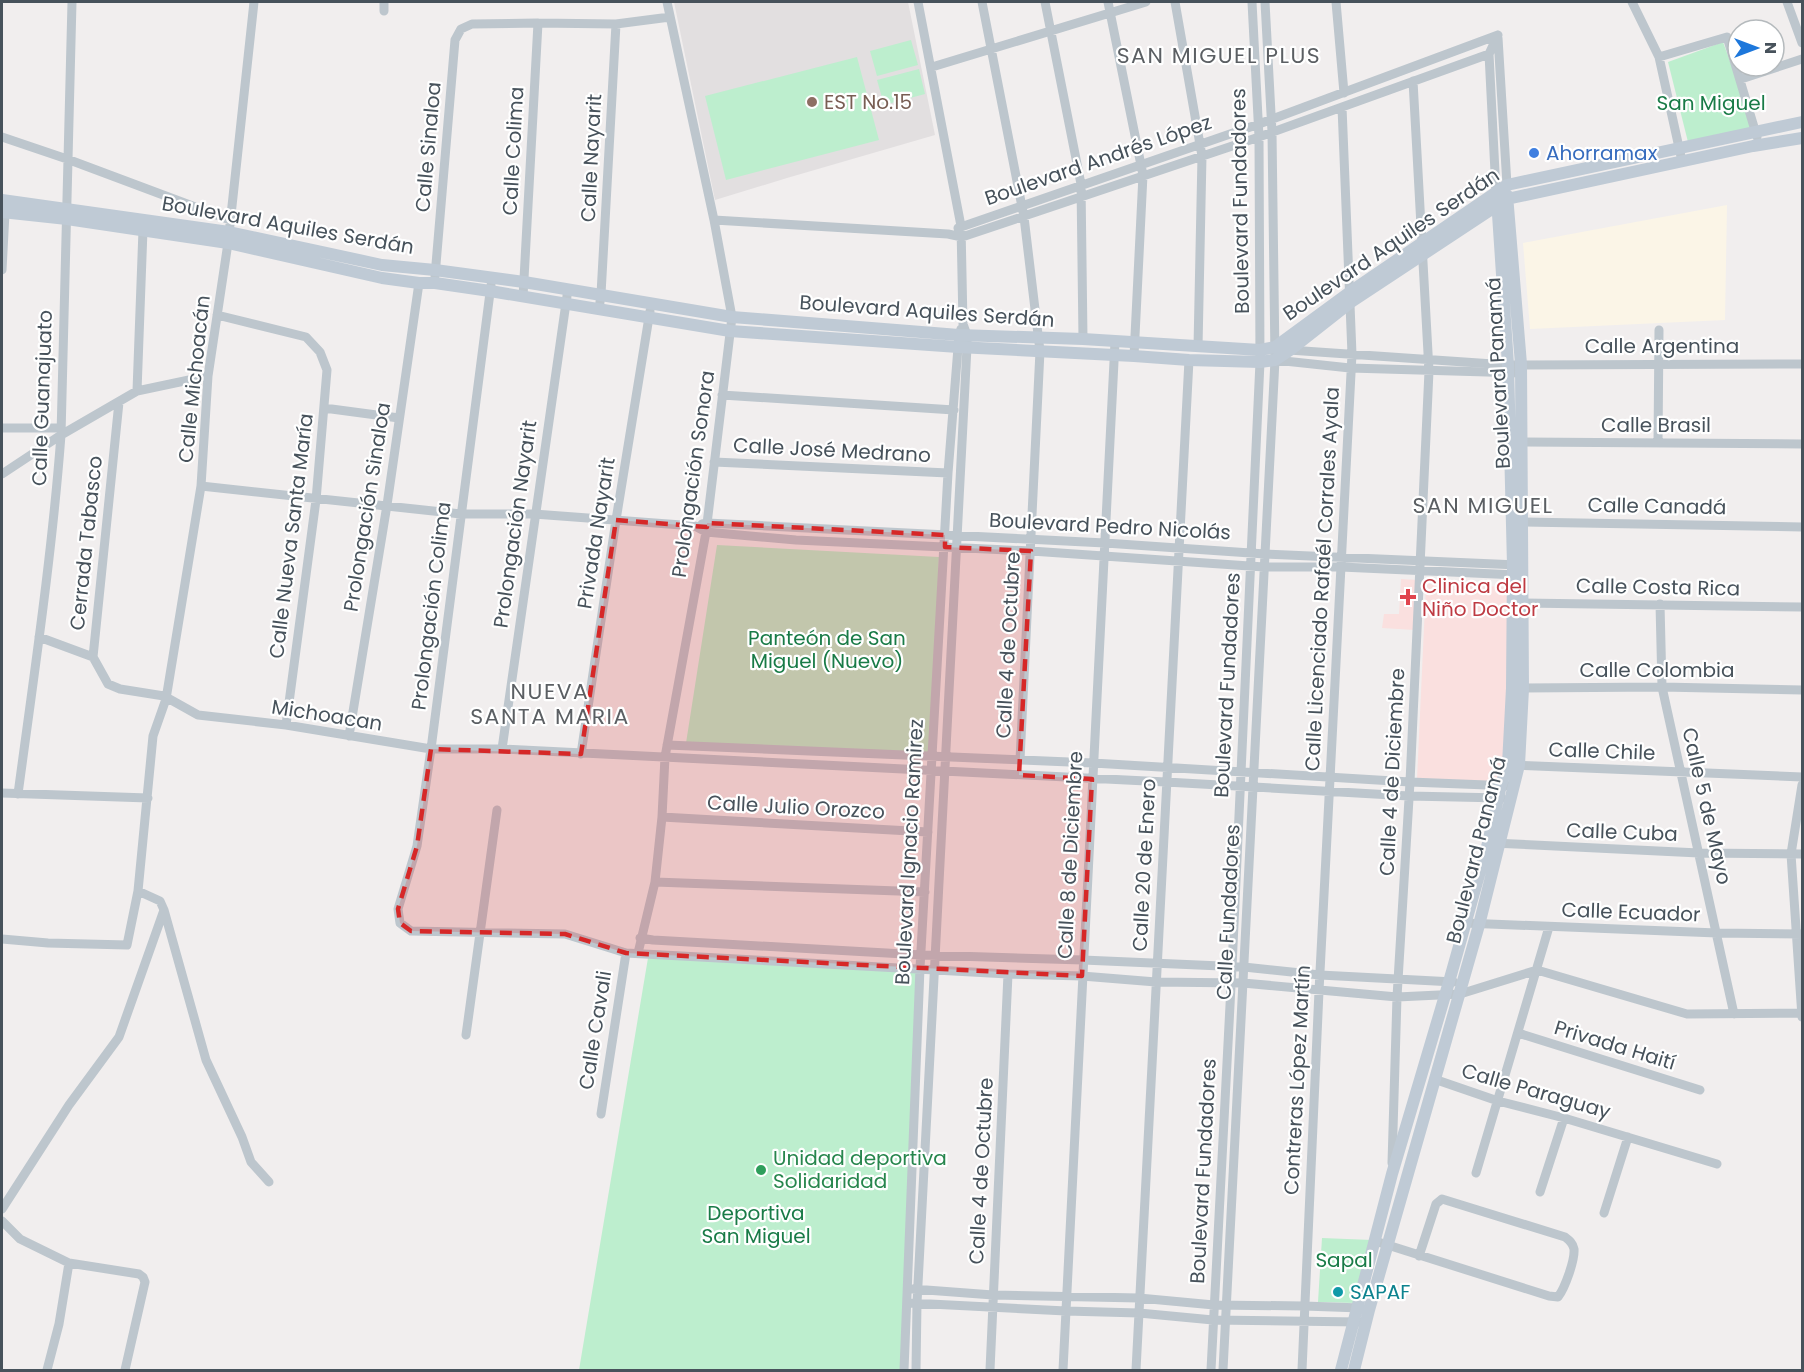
<svg xmlns="http://www.w3.org/2000/svg" width="1804" height="1372" font-family="Poppins,sans-serif">
<rect width="100%" height="100%" fill="#f1eeee"/>
<!-- commercial -->
<path fill="#fbf5e7" d="M1727,205L1725,320L1530,329L1523,243Z"/>
<!-- education -->
<path fill="#e2dfe0" d="M674,2H908L935,135L787,178L715,200Z"/>
<!-- medical -->
<path fill="#fae0df" d="M1401,579L1418,580L1415,630L1382,628L1384,614H1399Z
M1426,584L1509,587L1508,681L1502,782L1417,779Z"/>
<!-- green -->
<path fill="#bdeece" d="M911,40L918,65L877,76L870,51Z
M1723,42L1738,83L1751,128L1688,142L1668,62Z
M857,57L879,140L726,180L705,96Z
M919,69L925,94L884,105L877,80Z
M717,545L939,557L931,753L686,743Z
M648,958L919,970L901,1370H579Z
M1322,1238L1372,1240L1355,1303L1318,1302Z"/>
<g fill="none" stroke-linecap="round" stroke-linejoin="round">
<!-- street -->
<path stroke="#bdc6cd" stroke-width="9" d="M982,2L1024,217L1040,351L1020,760
M1045,2L1081,184L1083,339
M1108,2L1143,175L1134,356
M1175,2L1202,156L1198,347
M1336,2L1344,93
M1632,2L1659,57L1682,161
M1787,2L1802,43
M384,11V2
M1498,38L1507,185
M1659,57L1727,37L1757,137
M932,67L1146,2
M1741,79L1802,59
M2,137L67,159L230,220
M1496,192L1489,54L1498,35
M714,220L948,234L962,237L1259,137L1489,54
M958,228L1259,124L1498,35
M2,270L5,213
M435,276L455,40L461,29L472,24L538,23L616,24L670,17
M491,285L431,749L417,846L398,909L400,923L411,931L565,934L626,953L1008,974L1082,976L1156,982L1243,983L1397,997L1460,994L1537,970L1687,1014L1802,1013
M523,297L538,23
M599,310L601,294L616,24
M217,315L306,337L320,352L327,370L316,500L286,725
M1289,350L1508,365L1802,364
M1275,360L1350,368L1521,373
M137,391L143,230
M722,395L954,410
M119,402L93,657L108,684L120,689L164,696L198,715L286,725L431,749H502L1166,782L1409,796L1502,798
M324,408L399,418
M2,428H61
M1517,442L1802,444
M1658,443L1659,330
M714,462L948,473
M2,474L61,435L137,391L208,376
M201,486L461,514H534L695,526L706,532L796,540L1031,551L1264,567H1341L1517,575
M1517,522L1802,527
M702,524L707,523L1105,543L1265,554L1518,565
M1517,603L1802,607
M1660,604L1662,687L1734,1014
M39,637L93,657
M1517,688L1662,687L1802,690
M349,736L387,505L419,283
M667,745L1093,763L1410,782L1513,786
M502,749L568,289
M581,754L616,520L650,311
M1514,765L1802,777
M1802,785L1791,854L1802,1017
M2,793L148,798
M18,794C34,675 52,555 61,435L72,2
M662,817L928,832
M1493,843L1699,853L1802,854
M655,882L925,892
M138,891L160,901L164,910L206,1060L242,1137L251,1162L269,1182
M1465,923L1717,933L1802,934
M640,938L653,940L922,955L1083,960L1244,967L1320,975L1454,982
M2,939L48,943L127,945L138,891L153,736L166,699L201,486L208,376L228,243L254,2
M638,953L655,882L662,817L665,757L706,532L732,317L714,220L667,2
M1518,1033L1700,1090
M466,1035L497,810
M1434,1079L1498,1101L1564,1118L1717,1164
M601,1114L626,953
M1392,1163L1397,997L1410,782L1429,371L1413,81
M1476,1173L1549,927
M1540,1192L1564,1118
M2,1209L69,1105L119,1037L164,910
M1604,1213L1628,1137
M2,1221L20,1239L69,1263L139,1274L143,1277L145,1282L125,1370
M1375,1241L1549,1296L1558,1297C1565,1288 1575,1260 1574,1249C1573,1243 1569,1240 1565,1237L1442,1199L1436,1204L1419,1256
M913,1289L993,1295L1139,1298L1214,1305L1304,1306L1361,1308
M911,1303L1066,1311L1139,1313L1213,1320L1359,1322
M47,1370L59,1324L69,1263
M904,1370L920,968L948,473L959,335L961,329
M916,1370L917,1303L967,347V335L963,324L961,226L918,2
M990,1370L1008,974
M1063,1370L1115,342
M1136,1370L1189,360
M1211,1370L1232,967L1260,362L1259,137L1252,2
M1223,1370L1275,360L1272,132L1265,2
M1302,1370L1319,991L1352,354L1342,107"/>
<!-- secondary -->
<path stroke="#bfcad5" stroke-width="12" d="M2,200L229,232L382,265L435,270L524,282L732,317L959,335L1083,339L1260,350L1275,347L1350,292L1507,185L1802,122
M2,212L67,219L228,243L382,278L419,283H435L490,291L730,331L958,347L1134,356L1189,360L1260,362L1275,360L1290,350L1351,302L1507,199L1753,146L1802,138
M1341,1370L1392,1174L1449,982L1488,843L1501,785L1508,764L1512,688L1513,565L1508,365L1497,199
M1354,1370L1369,1310L1479,925L1519,765L1523,689L1521,364L1507,195"/>
</g>
<!-- marked area -->
<path fill="#d62828" fill-opacity="0.2" stroke="#d62828" stroke-width="4.5" stroke-dasharray="12 8" stroke-linejoin="round" d="M616,520L707,527V523L945,535V547L1031,551L1019,775L1092,779L1082,976L626,953L565,934L411,931L400,923L398,909L417,846L431,749L581,754Z"/>
<!-- markers -->
<circle fill="#8d6e63" stroke="#fff" stroke-width="2" cx="812" cy="102" r="6"/>
<circle fill="#3f7fe0" stroke="#fff" stroke-width="2" cx="1534" cy="153" r="6"/>
<path fill="#e0444e" stroke="#fff" stroke-width="2" d="M1405 588h6v6h6v6h-6v6h-6v-6h-6v-6h6z"/>
<circle fill="#2e9e5b" stroke="#fff" stroke-width="2" cx="761" cy="1170" r="6"/>
<circle fill="#0f9aa8" stroke="#fff" stroke-width="2" cx="1338" cy="1292" r="6"/>
<g text-anchor="middle" stroke-width="4.5" stroke-linejoin="round" paint-order="stroke">
<!-- education labels -->
<g font-size="20" fill="#785e54" stroke="#fff" text-anchor="start">
<text x="824" y="109">EST No.15</text>
</g>
<!-- park labels -->
<g font-size="20" fill="#197b47" stroke="#fff">
<text x="1711" y="110">San Miguel</text>
<text x="827" y="645">Panteón de San<tspan x="827" dy="23">Miguel (Nuevo)</tspan></text>
<text x="756" y="1220">Deportiva<tspan x="756" dy="23">San Miguel</tspan></text>
<text x="1344" y="1267">Sapal</text>
</g>
<!-- street labels -->
<g font-size="20" fill="#47525b" stroke="#fff">
<text transform="translate(428 147) rotate(-85)" y="7">Calle Sinaloa</text>
<text transform="translate(513 151) rotate(-87)" y="7">Calle Colima</text>
<text transform="translate(591 158) rotate(-87)" y="7">Calle Nayarit</text>
<text transform="translate(1098 160) rotate(-19)" y="7">Boulevard Andrés López</text>
<text transform="translate(1240 201) rotate(-91)" y="7">Boulevard Fundadores</text>
<text transform="translate(288 225) rotate(10)" y="7">Boulevard Aquiles Serdán</text>
<text transform="translate(1391 244) rotate(-34)" y="7">Boulevard Aquiles Serdán</text>
<text transform="translate(927 311) rotate(4)" y="7">Boulevard Aquiles Serdán</text>
<text x="1662" y="353">Calle Argentina</text>
<text transform="translate(1498 373) rotate(-93)" y="7">Boulevard Panamá</text>
<text transform="translate(194 379) rotate(-84)" y="7">Calle Michoacán</text>
<text transform="translate(42 398) rotate(-88)" y="7">Calle Guanajuato</text>
<text x="1656" y="432">Calle Brasil</text>
<text transform="translate(832 450) rotate(3)" y="7">Calle José Medrano</text>
<text transform="translate(693 474) rotate(-82)" y="7">Prolongación Sonora</text>
<text transform="translate(1657 506) rotate(1)" y="7">Calle Canadá</text>
<text transform="translate(367 507) rotate(-81)" y="7">Prolongación Sinaloa</text>
<text transform="translate(515 524) rotate(-82)" y="7">Prolongación Nayarit</text>
<text transform="translate(1110 526) rotate(3)" y="7">Boulevard Pedro Nicolás</text>
<text transform="translate(596 533) rotate(-81)" y="7">Privada Nayarit</text>
<text transform="translate(291 536) rotate(-83)" y="7">Calle Nueva Santa María</text>
<text transform="translate(86 543) rotate(-84)" y="7">Cerrada Tabasco</text>
<text transform="translate(1322 579) rotate(-87)" y="7">Calle Licenciado Rafaél Corrales Ayala</text>
<text transform="translate(1658 587) rotate(1)" y="7">Calle Costa Rica</text>
<text transform="translate(431 606) rotate(-83)" y="7">Prolongación Colima</text>
<text transform="translate(1008 645) rotate(-87)" y="7">Calle 4 de Octubre</text>
<text x="1657" y="677">Calle Colombia</text>
<text transform="translate(1227 685) rotate(-87)" y="7">Boulevard Fundadores</text>
<text transform="translate(327 715) rotate(9)" y="7">Michoacan</text>
<text transform="translate(1602 751) rotate(2)" y="7">Calle Chile</text>
<text transform="translate(1392 772) rotate(-87)" y="7">Calle 4 de Diciembre</text>
<text transform="translate(1707 806) rotate(77)" y="7">Calle 5 de Mayo</text>
<text transform="translate(796 807) rotate(3)" y="7">Calle Julio Orozco</text>
<text transform="translate(1622 832) rotate(2)" y="7">Calle Cuba</text>
<text transform="translate(1476 850) rotate(-76)" y="7">Boulevard Panamá</text>
<text transform="translate(909 852) rotate(-87)" y="7">Boulevard Ignacio Ramirez</text>
<text transform="translate(1070 855) rotate(-87)" y="7">Calle 8 de Diciembre</text>
<text transform="translate(1144 865) rotate(-87)" y="7">Calle 20 de Enero</text>
<text transform="translate(1228 912) rotate(-87)" y="7">Calle Fundadores</text>
<text transform="translate(1631 912) rotate(2)" y="7">Calle Ecuador</text>
<text transform="translate(595 1030) rotate(-81)" y="7">Calle Cavali</text>
<text transform="translate(1615 1045) rotate(17)" y="7">Privada Haití</text>
<text transform="translate(1297 1080) rotate(-87)" y="7">Contreras López Martín</text>
<text transform="translate(1536 1091) rotate(16)" y="7">Calle Paraguay</text>
<text transform="translate(981 1171) rotate(-87)" y="7">Calle 4 de Octubre</text>
<text transform="translate(1203 1171) rotate(-87)" y="7">Boulevard Fundadores</text>
</g>
<!-- shop labels -->
<g font-size="20" fill="#366cbe" stroke="#fff" text-anchor="start">
<text x="1546" y="160">Ahorramax</text>
</g>
<!-- health labels -->
<g font-size="20" fill="#be3a42" stroke="#fff" text-anchor="start">
<text x="1422" y="593">Clinica del<tspan x="1422" dy="23">Niño Doctor</tspan></text>
</g>
<!-- leisure labels -->
<g font-size="20" fill="#27864d" stroke="#fff" text-anchor="start">
<text x="773" y="1165">Unidad deportiva<tspan x="773" dy="23">Solidaridad</tspan></text>
</g>
<!-- culture labels -->
<g font-size="20" fill="#0d838f" stroke="#fff" text-anchor="start">
<text x="1350" y="1299">SAPAF</text>
</g>
<!-- quarter labels -->
<g font-size="22" letter-spacing="1.5" fill="#5b5f63" stroke="#fff">
<text x="1219" y="63">SAN MIGUEL PLUS</text>
<text x="1483" y="513">SAN MIGUEL</text>
<text x="550" y="699">NUEVA<tspan x="550" dy="25">SANTA MARIA</tspan></text>
</g>
</g>
<!-- border -->
<rect width="1804" height="1372" fill="none" stroke="#47525b" stroke-width="6"/>
<!-- north arrow -->
<g transform="translate(1756 48) rotate(90)"><circle r="28" fill="#ffffff" stroke="#b5babd" stroke-width="1.5"/>
<path d="M0-4.5L10 22L0 15L-10 22Z" fill="#1d77db"/>
<text y="-9" font-size="16" font-weight="bold" text-anchor="middle" fill="#47525b">N</text>
</g>
</svg>
